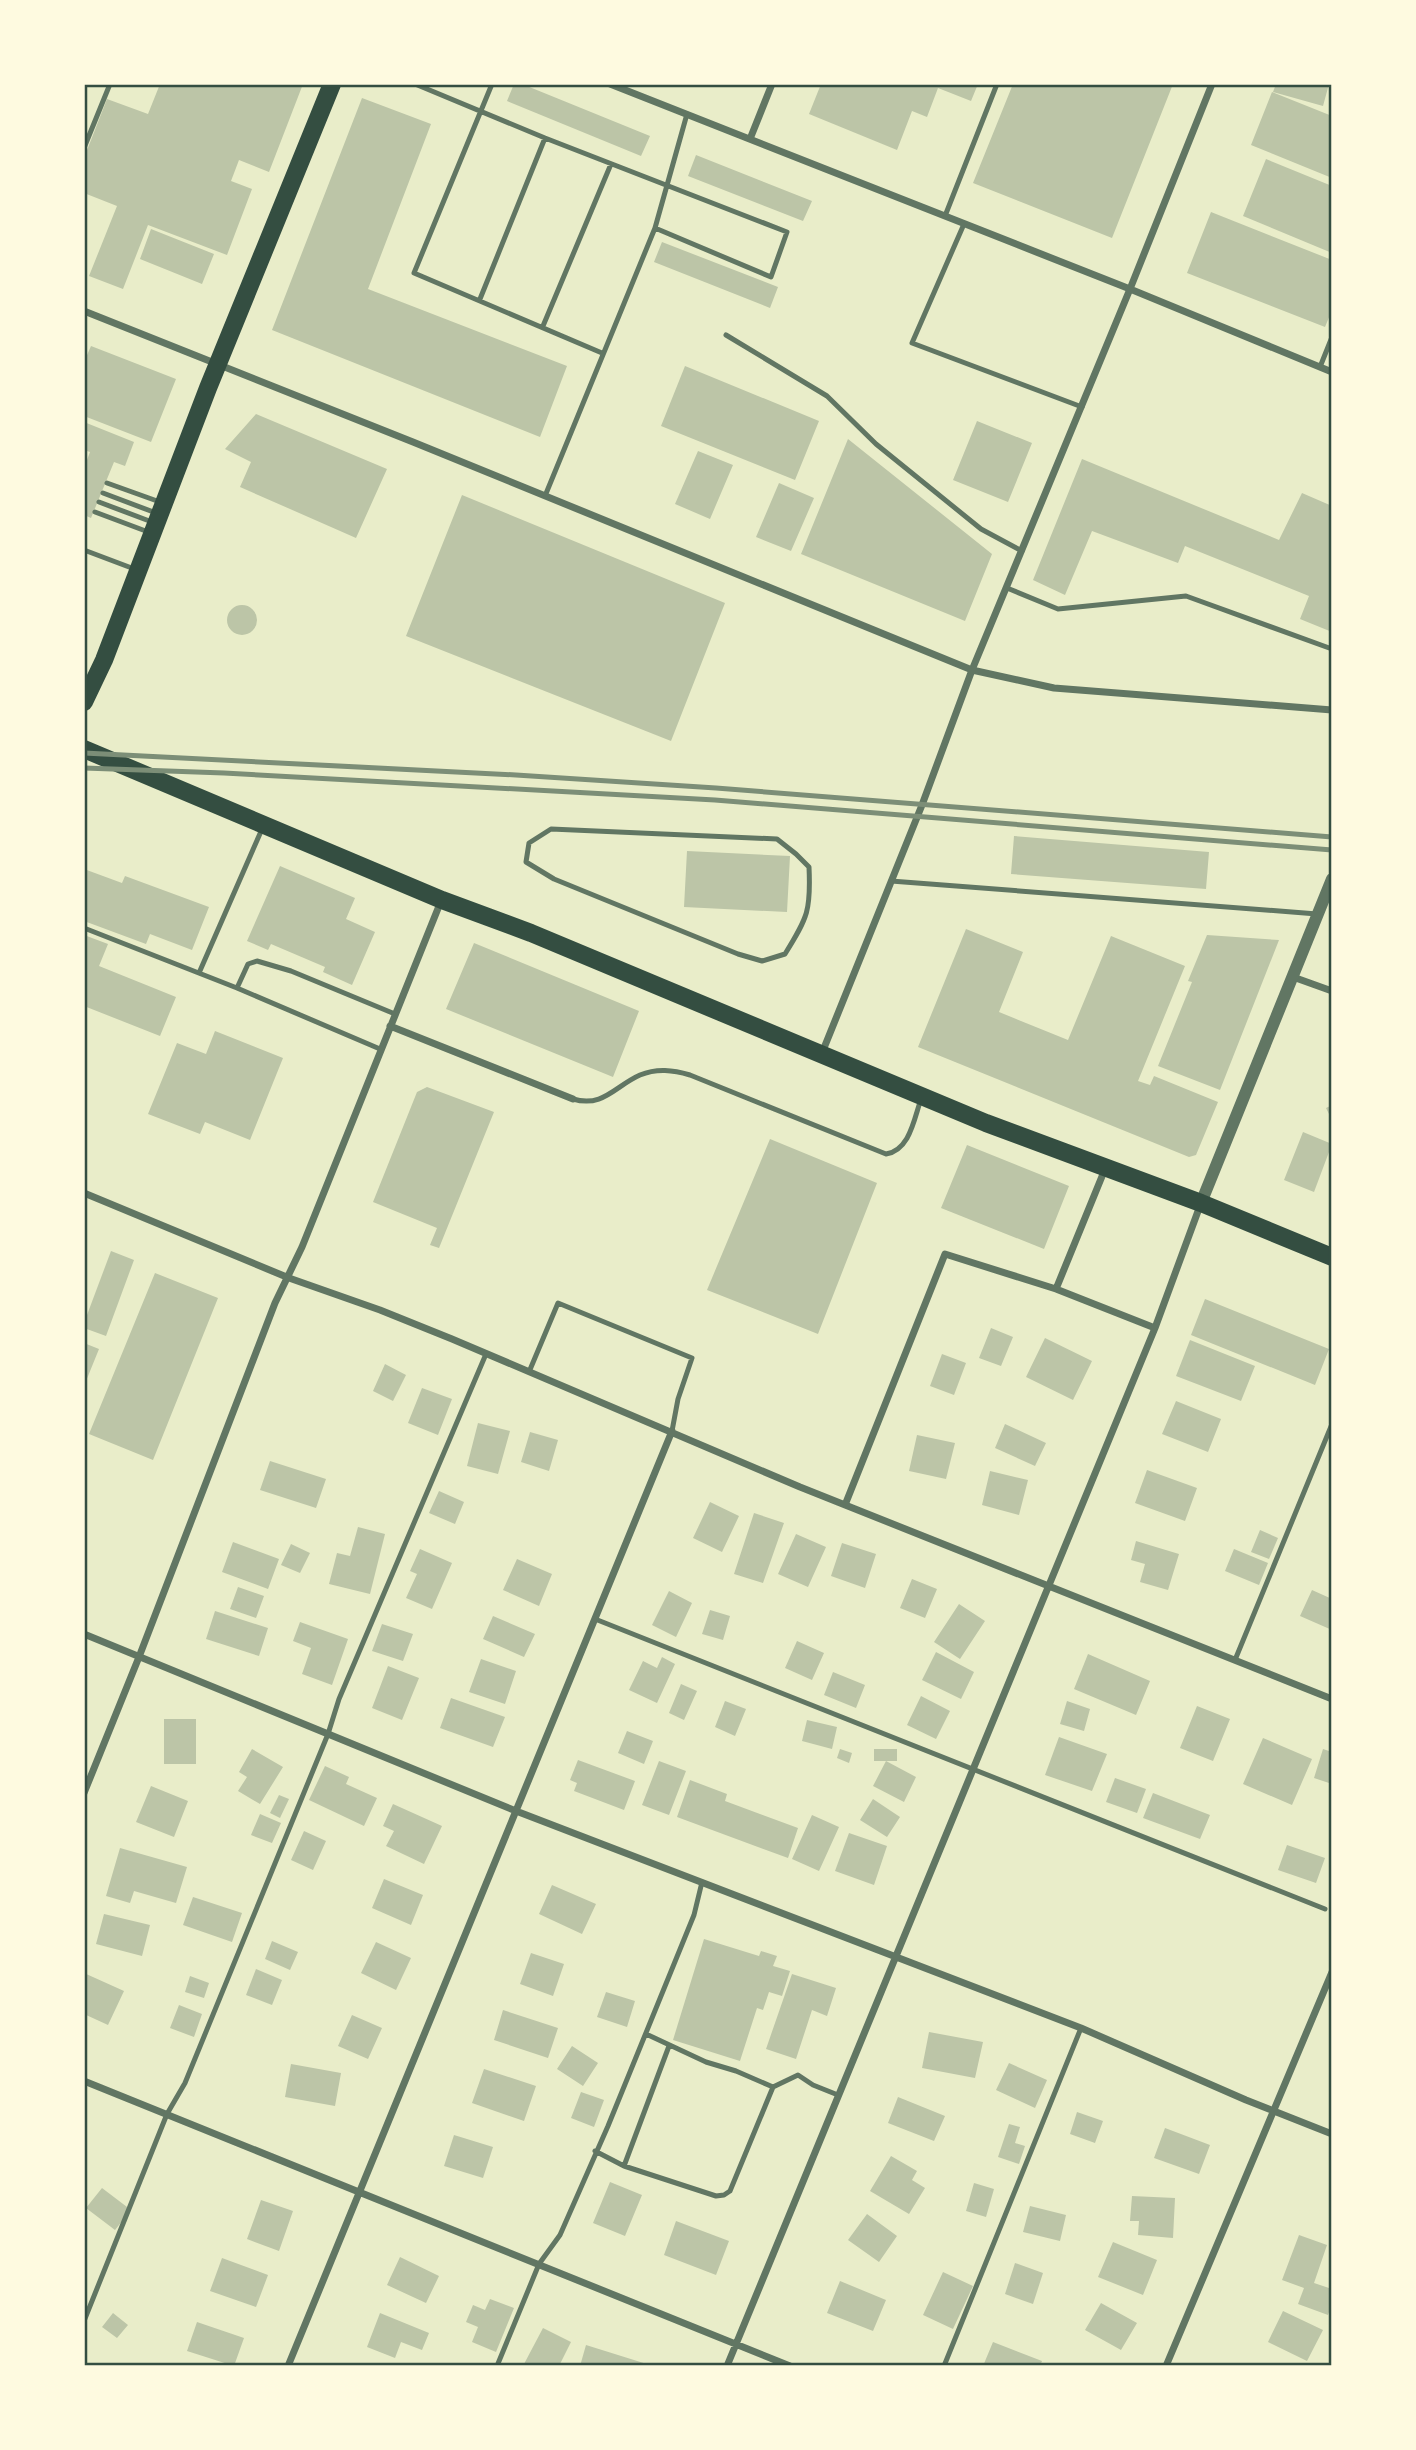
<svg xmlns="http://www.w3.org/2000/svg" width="1416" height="2450" font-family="Barlow,sans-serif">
<rect width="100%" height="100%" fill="#e9edc9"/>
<!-- building -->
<path fill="#bcc5a7" d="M160,84H303L269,172L239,160L231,181L252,189L227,255L148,225L123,289L89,276L117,206L84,193V158L107,99L148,114Z
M514,84H522L650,136L641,156L507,101Z
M821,84H978L971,101L938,88L927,117L912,111L897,150L809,114Z
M1013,84H1173L1112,238L973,183Z
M1276,84H1329L1323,106L1273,92Z
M1272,92L1332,116V178L1251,145Z
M362,98L431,124L368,289L567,366L540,437L272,330Z
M696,155L812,201L803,221L688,176Z
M1266,159L1332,186V253L1243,216Z
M1211,212L1332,260V310L1325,327L1187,273Z
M151,229L214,254L202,284L140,259Z
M662,242L778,287L770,308L654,262Z
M91,346L176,379L151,442L84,416V362Z
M685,366L819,421L795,480L661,426Z
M256,414L387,469L356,538L240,487L251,462L225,449Z
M977,421L1032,443L1008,502L953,480Z
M84,422L134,442L125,466L114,462L91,518L84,515V468L90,452L84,450Z
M848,439L992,554L965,621L801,554Z
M698,451L733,465L710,519L675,504Z
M1082,459L1279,540L1302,493L1332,506V632L1300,619L1309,596L1185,546L1178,563L1092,531L1065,595L1033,580Z
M779,483L814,498L791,551L756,537Z
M462,495L725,603L671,741L406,636Z
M227 620a15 15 0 1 1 30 0a15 15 0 1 1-30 0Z
M1014,836L1209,852L1206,889L1011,874Z
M687,851L790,856L787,912L684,907Z
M280,866L355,898L346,919L375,932L352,985L323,972L325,967L271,944L268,950L247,941Z
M84,869L122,883L125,876L209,907L192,950L150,934L146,944L84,921Z
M966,929L1023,952L999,1012L1068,1040L1111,936L1185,966L1138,1081L1150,1085L1154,1076L1218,1102L1196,1155L1189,1157L918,1047Z
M84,935L108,944L99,966L176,997L160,1036L84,1006Z
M1207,935L1279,940L1220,1090L1158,1066L1192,982L1188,981Z
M474,943L639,1011L613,1077L446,1009Z
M215,1031L283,1058L250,1140L205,1122L200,1134L148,1114L177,1043L206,1054Z
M427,1087L494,1112L439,1248L430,1245L437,1228L373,1202L417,1092Z
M1332,1105V1120L1326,1108Z
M1303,1132L1332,1144L1314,1192L1284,1180Z
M770,1139L877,1183L818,1334L707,1290Z
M967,1145L1069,1186L1044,1249L941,1208Z
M111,1251L134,1260L106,1336L84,1328V1323Z
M155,1273L218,1298L153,1460L89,1434Z
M1205,1299L1329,1349L1315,1385L1191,1335Z
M991,1328L1013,1337L1001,1366L979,1358Z
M1045,1338L1092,1361L1073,1400L1026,1377Z
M1190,1340L1255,1366L1241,1401L1176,1376Z
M84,1343L99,1349L84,1386Z
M942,1354L966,1363L954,1395L930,1386Z
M385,1364L406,1375L393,1401L373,1391Z
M422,1388L452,1399L438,1435L408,1423Z
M1176,1401L1221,1419L1208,1452L1162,1434Z
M478,1423L510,1431L498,1474L467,1466Z
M1005,1424L1046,1443L1035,1466L995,1448Z
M530,1432L558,1440L549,1471L521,1462Z
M917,1435L955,1443L946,1479L909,1471Z
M270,1461L326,1479L316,1508L260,1490Z
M1147,1470L1197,1488L1185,1521L1135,1503Z
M990,1471L1028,1480L1019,1515L982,1505Z
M439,1491L464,1502L455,1524L429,1513Z
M710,1502L739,1516L722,1552L693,1538Z
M754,1513L784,1523L763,1583L734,1574Z
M358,1527L385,1534L370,1594L329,1584L337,1553L350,1556Z
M1260,1530L1278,1538L1269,1559L1251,1552Z
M796,1534L826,1547L808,1587L778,1574Z
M1136,1541L1179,1554L1168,1590L1140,1582L1145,1564L1131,1560Z
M233,1542L279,1559L268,1589L222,1572Z
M842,1543L876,1554L865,1588L831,1576Z
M291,1544L310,1553L300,1573L281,1565Z
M420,1549L452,1563L432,1609L406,1598L417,1574L410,1571Z
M1234,1549L1268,1563L1259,1585L1225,1571Z
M517,1559L552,1574L539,1606L503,1590Z
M912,1579L937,1589L925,1618L900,1608Z
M238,1587L264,1596L256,1618L230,1609Z
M1312,1590L1332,1599V1630L1300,1616Z
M669,1591L692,1603L676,1637L652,1625Z
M959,1604L985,1621L960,1659L934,1642Z
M710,1610L730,1616L723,1640L702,1634Z
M215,1611L268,1628L259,1656L206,1639Z
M493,1616L535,1634L524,1657L483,1639Z
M300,1622L348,1639L332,1685L302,1674L311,1648L293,1641Z
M382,1624L413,1634L403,1661L372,1651Z
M797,1641L824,1653L812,1680L785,1668Z
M936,1652L974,1672L961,1699L922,1680Z
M1088,1654L1150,1681L1136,1715L1074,1689Z
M662,1657L675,1664L657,1703L629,1690L643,1661L657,1668Z
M481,1659L516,1671L505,1704L469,1692Z
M388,1666L419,1678L402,1720L372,1708Z
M833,1672L865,1685L856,1708L824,1695Z
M681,1684L697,1691L684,1720L669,1713Z
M921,1696L950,1711L936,1739L907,1725Z
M451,1698L505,1717L493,1747L440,1728Z
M725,1701L746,1709L735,1736L715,1727Z
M1067,1701L1090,1709L1084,1731L1060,1724Z
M1197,1706L1230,1719L1213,1761L1180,1748Z
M164,1719H196V1764H164Z
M807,1720L837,1727L832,1749L802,1741Z
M627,1731L653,1741L644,1764L618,1753Z
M1059,1737L1107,1754L1092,1791L1045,1775Z
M1263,1738L1312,1759L1292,1805L1243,1784Z
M252,1749L283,1767L260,1804L238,1791L247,1777L239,1772Z
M840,1749L852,1753L849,1763L837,1758Z
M874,1749H897V1761H874Z
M1323,1749L1332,1752V1784L1314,1778Z
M578,1760L635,1781L624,1810L574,1791L577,1783L570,1780Z
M659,1761L686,1771L669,1815L642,1805Z
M886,1761L916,1777L904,1802L873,1786Z
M325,1766L349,1777L346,1784L377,1798L364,1826L309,1800Z
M1115,1778L1146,1789L1137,1813L1106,1802Z
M690,1780L727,1794L725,1801L798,1828L788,1858L677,1817Z
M151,1786L188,1801L174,1837L136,1822Z
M1153,1793L1210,1815L1200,1839L1143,1818Z
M279,1795L289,1799L280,1818L270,1813Z
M873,1799L900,1817L887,1837L860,1820Z
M393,1804L442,1826L424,1864L386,1846L394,1831L383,1826Z
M260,1814L281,1823L272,1843L251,1835Z
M812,1815L839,1827L819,1871L792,1859Z
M304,1831L326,1841L313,1870L291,1860Z
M849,1833L887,1846L874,1885L835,1871Z
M1287,1845L1325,1858L1316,1883L1278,1870Z
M120,1848L187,1867L176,1903L134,1891L130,1903L106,1896Z
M384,1879L423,1895L411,1925L372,1908Z
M552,1885L596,1904L582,1934L539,1914Z
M193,1897L242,1913L232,1942L183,1925Z
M104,1914L150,1925L142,1956L96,1944Z
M704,1939L759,1956L761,1951L777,1956L773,1966L790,1971L782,1996L769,1992L763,2010L757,2008L740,2061L673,2040Z
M272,1941L298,1952L290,1970L265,1959Z
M376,1942L411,1958L396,1990L361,1973Z
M531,1953L564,1964L553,1996L520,1984Z
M256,1969L282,1980L272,2005L246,1995Z
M84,1973L124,1991L108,2025L84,2014Z
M792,1974L836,1988L827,2016L812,2010L796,2059L766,2049Z
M190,1976L209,1983L204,1998L185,1992Z
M606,1992L635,2001L627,2027L597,2017Z
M179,2005L202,2014L194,2037L170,2028Z
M503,2010L558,2028L548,2058L494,2040Z
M352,2015L382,2028L368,2059L338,2046Z
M929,2032L983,2042L975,2078L922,2068Z
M572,2046L598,2063L583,2086L557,2069Z
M1009,2063L1047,2080L1035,2108L996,2090Z
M291,2064L341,2073L335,2106L285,2097Z
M484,2069L536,2086L524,2121L472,2103Z
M581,2092L604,2100L594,2127L571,2118Z
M898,2097L945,2116L934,2141L888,2123Z
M1077,2112L1103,2121L1095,2143L1070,2134Z
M1009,2124L1020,2127L1015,2143L1025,2146L1019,2164L998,2157Z
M1165,2128L1210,2145L1199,2174L1154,2158Z
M454,2135L493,2147L483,2178L444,2166Z
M891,2156L917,2171L912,2180L925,2188L909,2214L870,2191Z
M610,2182L642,2195L625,2236L593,2223Z
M974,2183L994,2189L986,2217L966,2211Z
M102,2188L131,2210L115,2230L86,2208Z
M1132,2196L1175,2198L1173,2238L1138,2235L1139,2221H1130Z
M261,2200L293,2211L279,2251L247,2239Z
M1030,2206L1066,2215L1060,2241L1023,2232Z
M867,2214L897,2236L879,2262L848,2240Z
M676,2221L729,2241L716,2275L664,2255Z
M1299,2235L1327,2245L1314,2283L1332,2289V2303L1328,2315L1298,2304L1304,2288L1282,2280Z
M1113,2242L1157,2260L1143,2295L1098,2277Z
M400,2257L439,2276L426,2303L387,2285Z
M222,2258L268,2275L256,2307L210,2291Z
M1015,2263L1043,2273L1033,2304L1005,2294Z
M943,2272L973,2286L953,2329L923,2315Z
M840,2281L886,2300L873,2331L827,2313Z
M490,2299L514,2308L496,2352L472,2342L478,2327L466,2322L473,2305L485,2310Z
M1101,2303L1137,2323L1121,2350L1085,2330Z
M1283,2311L1323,2330L1307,2361L1268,2342Z
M113,2313L128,2325L117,2338L102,2327Z
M380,2313L429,2333L422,2350L401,2342L395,2358L367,2347Z
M197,2322L244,2338L234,2366L187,2351Z
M543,2328L571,2342L559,2366L524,2364Z
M993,2342L1042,2361L1040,2366H983Z
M586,2345L650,2365V2366H580Z"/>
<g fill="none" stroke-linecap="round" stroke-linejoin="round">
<!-- service -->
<path stroke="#617663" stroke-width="5" d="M415,84L545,138L787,232L771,277L655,228L545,496
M492,84L414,273L602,353
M84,148L110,84
M945,216L997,84
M964,224L912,343L1082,407
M655,228L687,114
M480,299L545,138
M543,326L611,164
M726,335L827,396L876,444L981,529L1022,551
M1320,367L1332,337
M107,483L160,502
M103,493L156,513
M99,502L152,522
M95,512L151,533
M84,550L137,570
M1007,588L1058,609L1186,596L1332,649
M551,829L777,839L796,854L809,867C811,910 808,917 785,954L762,961L738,954L554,879L526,862L529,843Z
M891,881L1317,914
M84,928L237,988L380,1049
M199,973L262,829
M237,988L248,964L257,961L291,971L395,1014
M573,1099C603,1108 615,1086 640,1075C657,1068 673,1070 690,1075L886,1154C910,1150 914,1119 921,1099
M529,1372L558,1303L692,1358L678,1399L672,1431
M595,1619L1325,1909
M1235,1660L1332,1424
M646,2034L706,2062L736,2071L773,2087L798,2075L813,2085L838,2095
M595,2151L624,2166L669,2046
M624,2166L716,2196L724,2195L730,2191L773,2087
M84,2321L167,2114L185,2083L328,1734L339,1699L486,1354
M497,2366L539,2264L560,2235L608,2126L694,1915L702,1882
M944,2366L1081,2028"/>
<!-- minor -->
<path stroke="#617663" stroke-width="7" d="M610,84L1130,289L1332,372
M750,139L772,84
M84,311L413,442L972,670L1054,688L1332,710
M1293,977L1332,991
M390,1026L573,1099
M822,1053L922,805L972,670L1130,289L1212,84
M84,1193L289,1278L380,1310L452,1339L800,1487L1332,1699
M1056,1289L1105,1169
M845,1505L945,1254L1056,1289L1155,1328
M84,1634L516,1811L1081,2028L1246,2100L1332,2134
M84,1793L139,1657L275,1303L302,1247L441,901
M84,2081L790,2366
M288,2366L672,1431
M727,2366L1155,1328L1201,1203
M1166,2366L1332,1972"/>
<!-- tertiary -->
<path stroke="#617663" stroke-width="12" d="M1201,1203L1332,879"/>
<!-- primary -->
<path stroke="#344e41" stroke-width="18" d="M84,702L104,660L208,388L332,84
M84,749L442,900L531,933L986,1123L1201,1203L1332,1257"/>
<!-- rail -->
<path stroke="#7c8e77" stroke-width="5" d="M84,753L516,775L716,788L1332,837
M84,768L224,773L715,800L1332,850"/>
</g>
<!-- border -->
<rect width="1416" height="2450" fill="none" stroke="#fefae0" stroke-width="172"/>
<rect x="86" y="86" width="1244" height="2278" fill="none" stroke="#344e41" stroke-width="2.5"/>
</svg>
